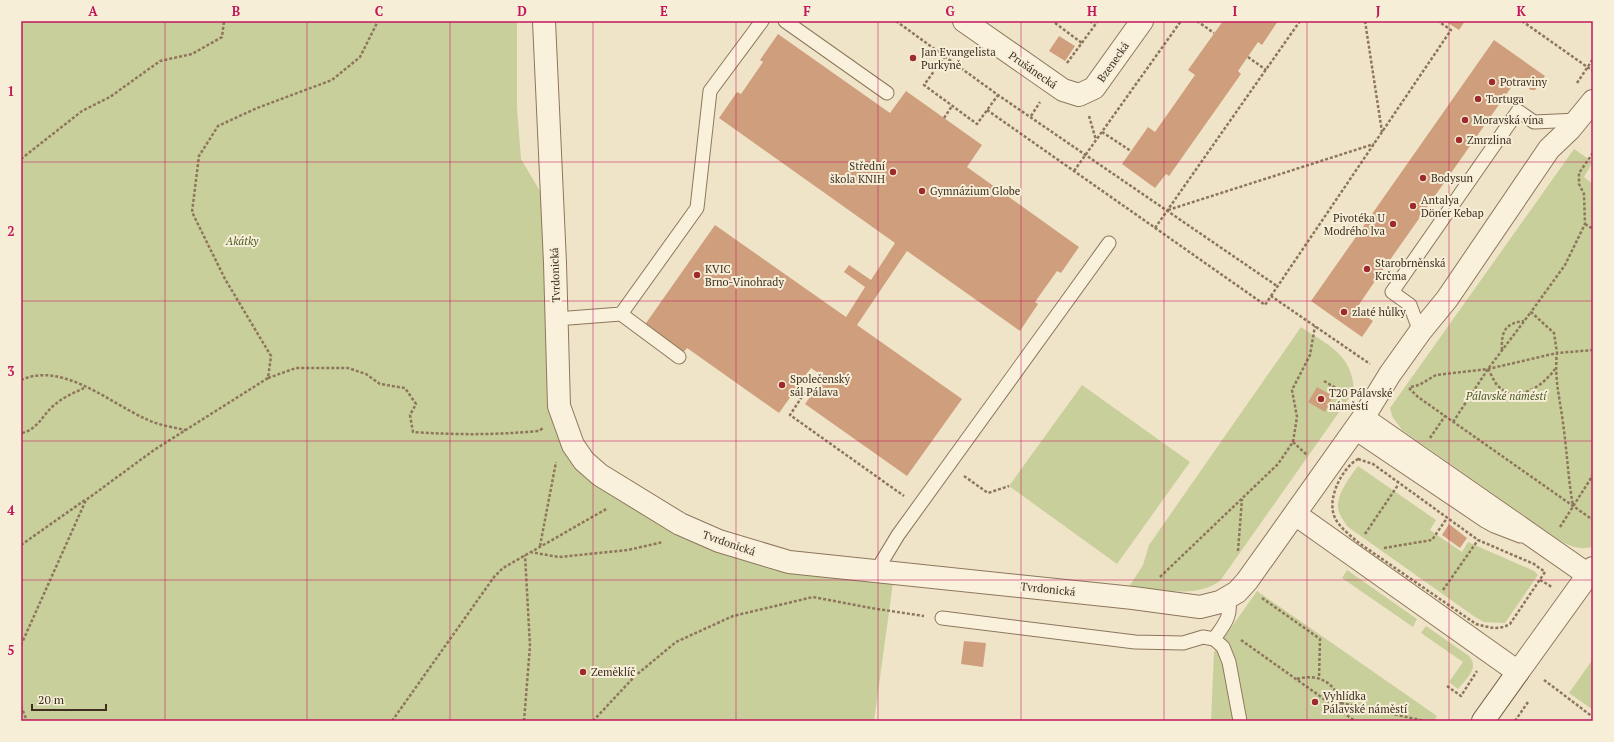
<svg xmlns="http://www.w3.org/2000/svg" width="1614" height="742" font-family="'PT Serif',serif">
<rect width="100%" height="100%" fill="#f0e4c8"/>
<!-- green -->
<path fill="#c9cf9b" d="M21,21H517V107L521,159L540,191L563,430L678,528L893,583L874,721H21Z
M1574,149L1593,162L1584,177L1593,184V547C1580,550 1571,547 1559,540L1402,430L1392,416L1390,408Z
M1301,327C1329,346 1352,354 1354,391L1220,581C1195,599 1158,589 1129,587L1143,565L1149,545Z
M1082,385L1190,462L1117,564L1009,486Z
M1358,466L1436,520L1430,530L1462,552L1468,542L1534,571L1538,575L1505,623L1484,622L1475,617L1348,527C1344,521 1338,514 1338,506C1338,492 1350,477 1358,466Z
M1347,570L1417,619L1413,627L1342,578Z
M1257,591L1437,716L1434,721H1211L1214,652Z
M1426,626L1469,656C1480,668 1466,679 1458,689L1449,682L1463,662L1421,633Z
M1593,659V710L1569,693Z"/>
<!-- building -->
<path fill="#cf9f7d" d="M1223,21H1278L1262,45L1258,42L1238,71L1241,74L1169,176L1166,174L1155,188L1122,164L1148,127L1155,132L1195,75L1188,70Z
M1445,21H1465L1459,30Z
M778,34L890,113L906,91L982,145L967,167L1079,247L1061,273L1057,271L1035,302L1038,304L1020,331L907,251L857,325L962,399L907,476L805,404L824,377L811,368L779,413L687,348L683,353L644,326L715,225L846,317L865,287L844,272L849,265L871,280L895,243L719,118L737,92L741,94L763,62L760,60Z
M1059,36L1075,46L1065,61L1049,51Z
M1494,40L1545,76L1535,90H1531L1517,79L1371,287L1356,309L1373,321L1362,337L1311,301Z
M1317,387L1333,396L1325,412L1308,402Z
M1449,524L1467,538L1460,548L1442,535Z
M964,641L986,643L983,667L961,664Z"/>
<g fill="none" stroke-linecap="round" stroke-linejoin="round">
<defs>
<path id="lane" d="M785,21L887,93
M621,314L697,208L710,91L762,21
M556,319L621,314L679,357
M1420,332L1410,305L1392,292L1518,111L1534,122L1578,120
M1353,432L1485,521L1494,526L1520,536
M875,573L898,535L1109,243
M942,618L1135,642L1183,643L1203,637L1214,639L1223,647L1229,662L1240,721
M1214,639C1224,625 1233,615 1228,598"/>
<path id="street" d="M544,21L555,263L559,406L573,445L584,461L600,475L680,524L719,541L789,562L1133,598L1200,607L1220,602L1237,592L1247,581L1363,418L1390,374L1420,332L1447,299L1549,149L1570,129L1593,101
M964,21L1063,90L1079,95L1094,88L1142,21
M1363,418L1587,574
M1295,514L1518,672L1593,568"/>
<path id="secondary" d="M1483,721L1518,672"/>
</defs>
<!-- lane casing -->
<use href="#lane" stroke="#8d765c" stroke-width="15"/>
<!-- street casing -->
<use href="#street" stroke="#8d765c" stroke-width="24"/>
<!-- secondary casing -->
<use href="#secondary" stroke="#6f573f" stroke-width="24"/>
<!-- path -->
<path stroke="#8d765c" stroke-width="2.5" stroke-dasharray="3 2" stroke-linecap="butt" d="M896,21L998,95L1277,286
M1090,21L1095,25
M1197,21L1214,33
M1365,21L1382,132
M1522,21L1593,71
M1055,23L1082,43
M945,56L924,85L977,124L998,95
M1248,57L1266,70
M1067,63L1098,21
M1577,83L1593,59
M987,110L1265,305L1271,296L1370,364
M1031,116L1040,102
M1089,116L1096,140
M944,118L952,106
M1102,132L1131,151
M1593,153L1579,173V184L1584,194L1585,224L1565,265L1531,312L1554,333L1557,353L1593,350
M21,159L82,111L110,97L160,61L192,54L222,37L224,21
M1074,171L1181,21
M1168,210L1374,144
M1585,224L1593,229
M1155,228L1300,21
M1271,296L1451,30L1438,21
M1502,350C1501,332 1505,323 1524,321
M1488,369C1491,374 1494,381 1497,385C1516,406 1544,385 1555,369
M268,378L296,368H348L366,374L380,384L405,388L416,404L410,415L413,432C457,435 494,435 539,431L543,428
M21,380C62,361 110,403 146,419C158,425 172,427 185,430
M1324,381L1349,396
M797,387L805,392L790,415L904,496
M1411,387L1419,385L1436,375L1488,369L1557,353C1554,378 1560,399 1563,423C1567,451 1568,478 1573,506
M1409,388L1418,397L1445,416L1593,520
M1453,422L1488,369L1531,312
M22,433C38,429 42,416 53,406C62,398 73,393 84,388
M1430,438L1445,416
M1293,442L1307,455
M1358,459L1373,464L1478,540L1534,564L1545,572L1510,624C1498,631 1488,627 1476,624L1359,543C1351,536 1340,528 1335,518C1326,499 1342,468 1358,459Z
M964,476L988,493L1009,486
M1560,527L1593,475
M1365,534L1398,485
M21,545L85,500
M540,546L556,462
M1384,548L1432,540L1447,518
M1238,551L1242,499
M530,552L559,557L628,550L663,542
M1160,577L1278,464L1293,442L1297,417L1292,390L1310,355L1315,326
M1540,580L1552,587
M1443,590L1478,540
M1262,598L1320,639L1319,679
M1241,640L1355,721
M21,645L86,500L154,450L268,378L271,356L225,279L192,212L199,156L218,126L257,108L332,80L360,57L378,21
M1297,679C1321,672 1340,686 1342,711
M1544,680L1593,717
M1447,686L1461,696L1477,671
M1341,703L1425,721
M21,706L27,721
M392,721L494,577L503,568L608,508
M524,721L530,646L525,555
M593,721L635,676L676,642L733,616L813,597L871,608L924,616
M1515,721L1528,702"/>
<!-- lane -->
<use href="#lane" stroke="#faf1dc" stroke-width="13"/>
<!-- street -->
<use href="#street" stroke="#faf1dc" stroke-width="22"/>
<!-- secondary -->
<use href="#secondary" stroke="#faf1dc" stroke-width="22"/>
</g>
<!-- grid -->
<path fill="none" stroke="#c2185b" stroke-width="1" stroke-opacity="0.55" d="M165,21V721M307,21V721M450,21V721M593,21V721M736,21V721M878,21V721M1021,21V721M1164,21V721M1307,21V721M1449,21V721M21,162H1593M21,301H1593M21,441H1593M21,580H1593"/>
<!-- markers -->
<g fill="#9e2a2b" stroke="#f7eed8" stroke-width="1.5">
<circle cx="913" cy="58" r="4"/>
<circle cx="1492" cy="82" r="4"/>
<circle cx="1478" cy="99" r="4"/>
<circle cx="1465" cy="120" r="4"/>
<circle cx="1459" cy="140" r="4"/>
<circle cx="893" cy="172" r="4"/>
<circle cx="1423" cy="178" r="4"/>
<circle cx="922" cy="191" r="4"/>
<circle cx="1413" cy="206" r="4"/>
<circle cx="1393" cy="224" r="4"/>
<circle cx="1367" cy="269" r="4"/>
<circle cx="697" cy="275" r="4"/>
<circle cx="1344" cy="312" r="4"/>
<circle cx="782" cy="385" r="4"/>
<circle cx="1321" cy="399" r="4"/>
<circle cx="583" cy="672" r="4"/>
<circle cx="1315" cy="702" r="4"/>
</g>
<g text-anchor="middle" stroke-width="4" stroke-linejoin="round" paint-order="stroke">
<!-- poi labels -->
<g font-size="11" fill="#3d2e20" stroke="#f7eed8" text-anchor="start">
<text x="921" y="56">Jan Evangelista<tspan x="921" dy="13">Purkyně</tspan></text>
<text x="1500" y="86">Potraviny</text>
<text x="1486" y="103">Tortuga</text>
<text x="1473" y="124">Moravská vína</text>
<text x="1467" y="144">Zmrzlina</text>
<text x="885" y="170" text-anchor="end">Střední<tspan x="885" dy="13">škola KNIH</tspan></text>
<text x="1431" y="182">Bodysun</text>
<text x="930" y="195">Gymnázium Globe</text>
<text x="1421" y="204">Antalya<tspan x="1421" dy="13">Döner Kebap</tspan></text>
<text x="1385" y="222" text-anchor="end">Pivotéka U<tspan x="1385" dy="13">Modrého lva</tspan></text>
<text x="1375" y="267">Starobrněnská<tspan x="1375" dy="13">Krčma</tspan></text>
<text x="705" y="273">KVIC<tspan x="705" dy="13">Brno-Vinohrady</tspan></text>
<text x="1352" y="316">zlaté hůlky</text>
<text x="790" y="383">Společenský<tspan x="790" dy="13">sál Pálava</tspan></text>
<text x="1329" y="397">T20 Pálavské<tspan x="1329" dy="13">náměstí</tspan></text>
<text x="591" y="676">Zeměklíč</text>
<text x="1323" y="700">Vyhlídka<tspan x="1323" dy="13">Pálavské náměstí</tspan></text>
</g>
<!-- street labels -->
<g font-size="11" fill="#3d2e20" stroke="#f7eed8">
<text transform="translate(1113 62) rotate(-55)" y="4">Bzenecká</text>
<text transform="translate(1033 70) rotate(35)" y="4">Prušánecká</text>
<text transform="translate(555 275) rotate(-92)" y="4">Tvrdonická</text>
<text transform="translate(729 543) rotate(19)" y="4">Tvrdonická</text>
<text transform="translate(1048 589) rotate(6)" y="4">Tvrdonická</text>
</g>
<!-- park labels -->
<g font-size="11" font-style="italic" fill="#4d5a26" stroke="#f7eed8">
<text x="242" y="245">Akátky</text>
<text x="1506" y="400">Pálavské náměstí</text>
</g>
</g>
<!-- border -->
<rect width="1614" height="742" fill="none" stroke="#f7eed8" stroke-width="44"/>
<!-- scale -->
<path d="M32 704v6h74v-6" fill="none" stroke="#3d2e20" stroke-width="2"/>
<text x="38" y="704" font-size="12" fill="#3d2e20" stroke="#f7eed8" stroke-width="3" paint-order="stroke">20 m</text>
<rect x="22" y="22" width="1570" height="698" fill="none" stroke="#c2185b" stroke-width="1.5"/>
<g font-size="13" text-anchor="middle" font-weight="bold" fill="#c2185b">
<text x="93" y="16">A</text>
<text x="236" y="16">B</text>
<text x="379" y="16">C</text>
<text x="522" y="16">D</text>
<text x="664" y="16">E</text>
<text x="807" y="16">F</text>
<text x="950" y="16">G</text>
<text x="1092" y="16">H</text>
<text x="1235" y="16">I</text>
<text x="1378" y="16">J</text>
<text x="1521" y="16">K</text>
<text x="11" y="96">1</text>
<text x="11" y="236">2</text>
<text x="11" y="376">3</text>
<text x="11" y="515">4</text>
<text x="11" y="655">5</text>
</g>
</svg>
